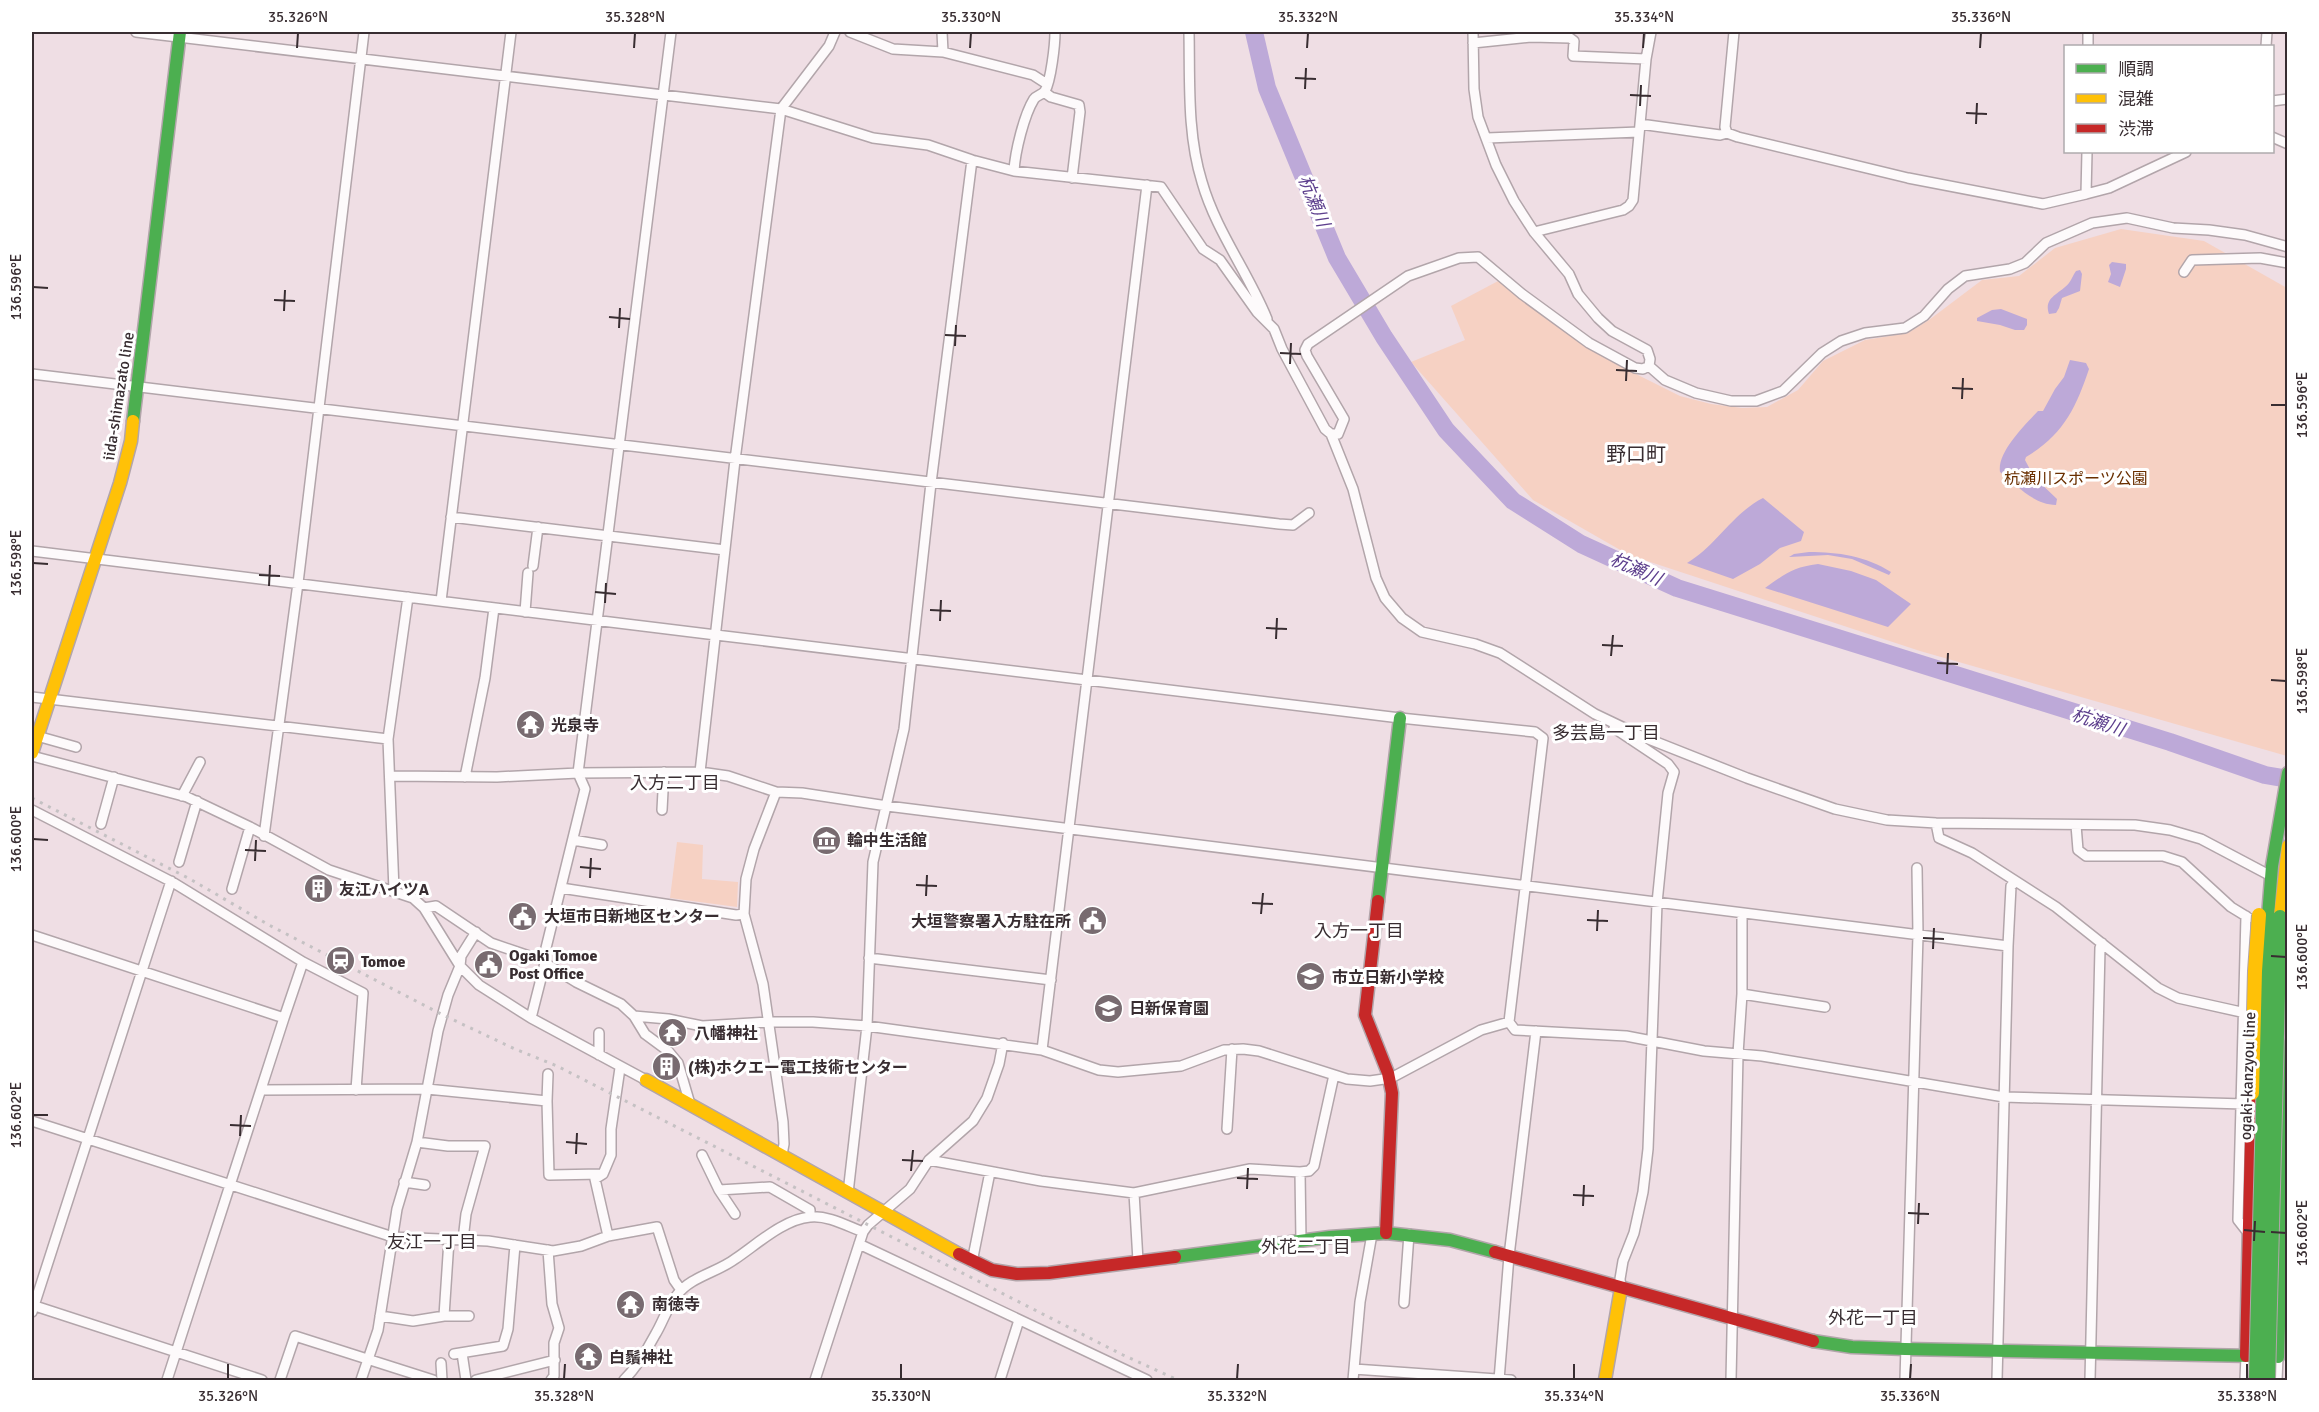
<svg xmlns="http://www.w3.org/2000/svg" width="2319" height="1412" font-family="Signika,'Noto Sans JP',sans-serif">
<rect width="100%" height="100%" fill="#efdee4"/>
<!-- green -->
<path fill="#f6d1c3" d="M2121,229L2204,241L2287,288V756L1920,651L1629,555L1533,500L1411,362L1465,340L1451,306L1500,280L1581,343L1636,374L1680,396L1711,404L1742,408L1767,407L1798,390L1823,361L1865,340L1908,333L1929,320L1982,280L2019,276L2055,248Z
M677,842L703,845L702,879L738,882L737,907L670,898Z"/>
<!-- water -->
<path fill="#bda9d8" d="M2112,262L2126,264V269L2120,287L2108,282L2111,274L2109,265Z
M2080,270L2082,274L2080,291L2062,298L2059,308L2056,313L2049,314C2043,297 2060,294 2069,283C2072,279 2073,275 2076,271Z
M2001,309L2027,319V325L2024,330H2015L2000,325L1977,321V318L1992,310Z
M2070,360L2086,363L2089,369C2076,408 2063,435 2026,457L2025,460L2034,477L2057,499L2056,505C2032,504 2017,485 2000,472C1997,452 2025,425 2038,411H2043L2055,389L2064,377Z
M1763,498L1804,532L1801,541L1780,548L1760,564L1733,579L1687,563C1716,546 1733,513 1763,498Z
M1809,552C1838,552 1866,556 1891,572L1889,575L1852,559L1828,555L1789,557L1794,554Z
M1818,564L1851,571L1876,580L1911,604L1888,627L1765,588C1785,574 1793,567 1818,564Z"/>
<g fill="none" stroke-linecap="round" stroke-linejoin="round">
<!-- river -->
<path stroke="#bda9d8" stroke-width="18" d="M1254,32L1267,88L1337,258L1384,337L1446,430L1513,501L1581,544L1677,588L2170,742L2265,775L2288,779"/>
<defs>
<path id="street" d="M136,32L781,109L873,138L928,145L972,160L1014,171L1161,187L1203,249L1220,260L1257,312L1274,329L1282,349L1325,429L1331,434L1353,489L1376,578L1385,598L1402,618L1422,632L1475,644L1500,653L1595,714L1641,736L1747,778L1835,809L1887,820L1936,823L2135,825L2170,830L2201,839L2271,876
M850,32L893,49L943,52L1033,75L1047,84
M942,32L943,52
M1189,32C1190,81 1187,134 1202,182C1216,231 1248,272 1267,319
M1734,32L1725,127L1727,133L1738,137L1908,178L2043,204L2086,194L2087,152
M1473,43L1531,37L1570,38L1574,41L1573,56L1646,59
M2088,46V32
M2266,46L2267,32
M1044,92L1051,97L1079,105L1080,112L1072,178
M2272,101L2288,99
M1640,124L1720,135L1727,133
M2272,137L2288,144
M1487,138L1639,132
M1014,171C1015,152 1024,115 1034,99C1037,95 1042,95 1045,91C1051,80 1055,45 1055,32
M2086,194L2109,188L2186,152
M1534,232L1623,210L1629,206L1633,200L1646,59L1651,32
M2184,272L2192,260L2260,258L2288,263
M1649,366L1665,380L1696,393L1731,401H1756L1783,391L1822,353L1841,341L1865,333L1905,328L1924,316L1948,289L1965,276L2010,269L2025,263L2046,243L2092,223L2127,218L2173,228L2209,230L2245,235L2288,247
M32,374L1279,524L1293,525L1309,513
M1331,434H1338L1344,419L1307,356L1305,350L1308,344L1408,276L1459,258L1478,257L1522,294L1589,343L1635,368L1643,369L1649,366L1650,359L1647,350L1612,331L1598,318L1578,294L1569,274L1534,232L1514,201L1496,165L1478,117L1474,89L1473,32
M451,517L725,550
M32,551L716,635L1400,718L1535,732L1543,738L1509,1022
M533,566L538,527
M441,601L511,32
M525,612L528,573
M32,697L388,739
M1614,728L1668,764L1674,772L1668,793L1657,903L1648,1149L1643,1192L1634,1233L1623,1261L1620,1279L1621,1288
M37,736L76,747
M32,756L187,797L250,827L329,870L413,898L424,908L460,966L479,985L531,1018L646,1080
M700,772L735,460L781,109L829,46L835,32
M391,776L497,777L578,773L700,772L728,776L776,792L802,793L887,806L2008,946
M465,777L485,678L494,608
M776,792L754,849L746,879L744,914L763,984L783,1122L784,1144L782,1155
M182,796L200,762
M32,810L174,883L303,962
M662,810L664,772
M1936,823L1939,838L1972,853L2056,907L2158,988L2178,998L2259,1016
M101,824L114,777
M2076,825L2078,850L2086,856H2163L2182,862L2231,907L2249,918
M264,836L298,583L364,32
M573,840L602,845
M179,862L197,801
M561,888L736,915L744,914
M232,889L250,827
M394,890L388,739L408,597
M424,908L436,906L491,943L535,958L541,956
M2246,916L2238,1220L2249,1234
M32,935L284,1018L167,1380
M541,956L545,963L576,982L621,1004L634,1016L668,1019L702,1026L769,1022H813L867,1026L1042,1050L1099,1070L1118,1072L1181,1066L1224,1050L1243,1049L1259,1051L1347,1079L1370,1081L1391,1078L1481,1030L1509,1022L1515,1030L1626,1036L1704,1051L1762,1056L2004,1097L2244,1104
M541,956L545,952L585,789L578,773L671,32
M869,958L1051,980
M1742,994L1825,1007
M634,1016L645,1034L668,1051L678,1063L690,1104
M284,1018L303,962L363,993L356,1090
M531,1018L545,963
M1042,1050L1147,185
M599,1055V1033
M261,1090L427,1089L547,1101L549,1175L602,1174
M547,1101L548,1074
M32,1121L393,1237L488,1241L553,1251L581,1246L608,1236L595,1179L603,1174L611,1155V1129L620,1068
M1227,1129L1232,1049
M417,1142L448,1146H485L466,1214L463,1240
M702,1155L719,1190L770,1187L810,1210V1216
M929,1160L1041,1181L1134,1193L1250,1169L1300,1172
M404,1182L425,1185
M719,1190L735,1214
M848,1193L867,1026L873,862L904,729L931,483L972,160
M1134,1193L1138,1261
M608,1236L657,1227L674,1280L681,1290
M1301,1241L1300,1172L1309,1171L1314,1166L1334,1075
M859,1244L1147,1380
M548,1250L552,1304L559,1328L554,1343V1376L551,1380
M972,1262L990,1172
M1404,1303L1409,1234
M32,1305L262,1380
M32,1312L171,881
M380,1316L413,1321L444,1316L449,1240
M444,1316H469
M462,1353L466,1380
M454,1354L503,1346L508,1329L515,1245
M441,1363L442,1380
M1354,1369L1511,1380
M280,1380L295,1336L433,1380
M361,1380L378,1330L397,1209L417,1142L438,1031L448,995L460,966L461,956L476,932
M476,1380L555,1360
M624,1380C636,1368 647,1350 655,1335C663,1322 667,1307 677,1295C690,1277 718,1272 735,1259C756,1245 784,1219 810,1217C828,1215 847,1226 863,1232
M815,1380L863,1232L868,1225L910,1189L929,1160L973,1121L987,1098L999,1064L1003,1043
M1000,1380L1019,1320
M1353,1380L1360,1302L1372,1234
M1499,1380L1509,1256L1536,1031
M1731,1380L1738,1054L1742,994V914
M1905,1380L1918,935L1917,868
M1997,1380L2008,946L2011,886L2015,882
M2090,1380L2100,948L2102,943
M2245,1380L2246,1356
M2277,1380L2278,1357"/>
<path id="fast" d="M133,421L180,32
M1378,901L1400,718
M2268,916L2272,866L2288,773
M1175,1257L1330,1237L1386,1233L1450,1240L1495,1252
M1813,1341L1852,1347L1905,1349L2253,1356
M2278,1357L2288,1045"/>
<path id="slow" d="M32,753L120,483L131,441L133,421
M2280,917L2288,846
M646,1080L959,1254
M1605,1380L1621,1288"/>
<path id="jam" d="M1378,901L1365,1015L1388,1073L1392,1093L1386,1233
M1495,1252L1813,1341
M959,1254L992,1270L1017,1274L1049,1273L1175,1257
M2246,1356L2252,1093"/>
</defs>
<!-- street casing -->
<use href="#street" stroke="#b2a5aa" stroke-width="12"/>
<!-- fast casing -->
<use href="#fast" stroke="#b2a5aa" stroke-width="15"/>
<!-- slow casing -->
<use href="#slow" stroke="#b2a5aa" stroke-width="15"/>
<!-- jam casing -->
<use href="#jam" stroke="#b2a5aa" stroke-width="15"/>
<!-- street -->
<use href="#street" stroke="#fdfafb" stroke-width="9"/>
<!-- fast -->
<use href="#fast" stroke="#4caf50" stroke-width="12"/>
<!-- slow -->
<use href="#slow" stroke="#ffc107" stroke-width="12"/>
<!-- jam -->
<use href="#jam" stroke="#c62828" stroke-width="12"/>
<!-- rail -->
<path stroke="#c5c1c3" stroke-width="3" stroke-dasharray="3 6" stroke-linecap="butt" d="M32,798L190,879L269,925L443,1015L515,1049L557,1066L1123,1355L1178,1380"/>
<defs>
<path id="fast-bridge" d="M2256,1380L2268,916
M2268,1380L2280,917"/>
<path id="slow-bridge" d="M2252,1093L2255,971L2259,915"/>
</defs>
<!-- fast-bridge casing -->
<use href="#fast-bridge" stroke="#b2a5aa" stroke-width="16" stroke-linecap="butt"/>
<!-- slow-bridge casing -->
<use href="#slow-bridge" stroke="#b2a5aa" stroke-width="16" stroke-linecap="butt"/>
<!-- fast-bridge -->
<use href="#fast-bridge" stroke="#4caf50" stroke-width="14"/>
<!-- slow-bridge -->
<use href="#slow-bridge" stroke="#ffc107" stroke-width="14"/>
</g>
<!-- ticks -->
<path fill="none" stroke="#382d31" stroke-width="2" d="M297,48L298,33M634,48L635,33M970,48L971,33M1307,48L1308,33M1643,48L1644,33M1980,48L1981,33M1295,78L1316,79M1305,89L1306,68M1630,95L1651,96M1640,106L1641,85M1966,113L1987,114M1976,124L1977,103M33,287L48,288M274,300L295,301M284,311L285,290M609,317L630,319M619,328L620,308M945,335L966,336M955,346L956,325M1280,353L1301,354M1290,364L1291,343M1616,370L1637,371M1626,381L1627,360M1952,388L1973,389M1962,399L1963,378M2271,405H2286M33,563L48,564M259,575L280,576M269,586L270,565M595,592L616,594M605,603L606,583M930,610L951,611M940,621L941,600M1266,628L1287,629M1276,639L1277,618M1602,645L1623,646M1611,656L1613,635M1937,663L1958,664M1947,674L1948,653M2271,680L2286,681M33,839L48,840M245,850L266,851M255,861L256,840M580,867L601,869M590,878L591,858M916,885L937,886M926,896L927,875M1252,903L1273,904M1261,914L1263,893M1587,920L1608,921M1597,931L1598,910M1923,938L1944,939M1933,949L1934,928M2271,956L2286,957M33,1115H48M230,1125L251,1126M240,1136L241,1115M566,1142L587,1144M576,1154L577,1133M902,1160L923,1161M911,1171L913,1150M1237,1178L1258,1179M1247,1189L1248,1168M1573,1195L1594,1196M1583,1206L1584,1185M1908,1213L1929,1214M1918,1224L1919,1203M2244,1230L2265,1232M2271,1232L2286,1233M2254,1241L2255,1221M228,1379V1364M564,1379L565,1364M901,1379V1364M1237,1379L1238,1364M1574,1379V1364M1910,1379L1911,1364M2247,1379V1364"/>
<!-- icons -->
<defs>
<symbol id="temple-disc" viewBox="-11 -11 22 22"><circle r="9.5" fill="#786b70" stroke="#fff"/><path d="M0-6L5-2H3V0L6.5 2.5H4V6H1.5V3h-3V6H-4V2.5H-6.5L-3 0V-2H-5Z" fill="#fff"/></symbol>
<symbol id="museum-disc" viewBox="-11 -11 22 22"><circle r="9.5" fill="#786b70" stroke="#fff"/><path d="M0-6L6-3V-2H-6V-3ZM-5-1h2V3h-2ZM-1-1h2V3h-2ZM3-1h2V3H3ZM-6 4H6V6H-6Z" fill="#fff"/></symbol>
<symbol id="building-disc" viewBox="-11 -11 22 22"><circle r="9.5" fill="#786b70" stroke="#fff"/><path d="M-4-6H4V6H1V3H-1V6H-4ZM-2.5-4.3h1.7v1.8h-1.7ZM.8-4.3h1.7v1.8H.8ZM-2.5-1h1.7V.8h-1.7ZM.8-1h1.7V.8H.8Z" fill="#fff"/></symbol>
<symbol id="civic-disc" viewBox="-11 -11 22 22"><circle r="9.5" fill="#786b70" stroke="#fff"/><path d="M-.6-6.5H3V-4.5H.6V-3L4-1V1h2V6H-6V1h2V-1L-.6-3ZM-1.2 2.5V6h2.4V2.5Z" fill="#fff"/></symbol>
<symbol id="station-disc" viewBox="-11 -11 22 22"><circle r="9.5" fill="#786b70" stroke="#fff"/><path d="M-3-6H3Q5-6 5-4V2Q5 4 3 4L4.5 6H3L1.5 4h-3L-3 6H-4.5L-3 4Q-5 4-5 2V-4Q-5-6-3-6ZM-3.5-4v3h7v-3ZM-3.5 1v1.5H-2V1ZM2 1v1.5H3.5V1Z" fill="#fff"/></symbol>
<symbol id="school-disc" viewBox="-11 -11 22 22"><circle r="9.5" fill="#786b70" stroke="#fff"/><path d="M0-5L7-2L0 1L-7-2ZM-4 1L0 2.5L4 1V4Q0 6-4 4Z" fill="#fff"/></symbol>
</defs>
<g fill-rule="evenodd">
<use href="#temple-disc" x="514" y="708" width="33" height="33"/>
<use href="#museum-disc" x="810" y="824" width="33" height="33"/>
<use href="#building-disc" x="302" y="872" width="33" height="33"/>
<use href="#civic-disc" x="506" y="900" width="33" height="33"/>
<use href="#civic-disc" x="1076" y="904" width="33" height="33"/>
<use href="#station-disc" x="324" y="944" width="33" height="33"/>
<use href="#civic-disc" x="472" y="948" width="33" height="33"/>
<use href="#school-disc" x="1294" y="960" width="33" height="33"/>
<use href="#school-disc" x="1092" y="992" width="33" height="33"/>
<use href="#temple-disc" x="656" y="1016" width="33" height="33"/>
<use href="#building-disc" x="650" y="1050" width="33" height="33"/>
<use href="#temple-disc" x="614" y="1288" width="33" height="33"/>
<use href="#temple-disc" x="572" y="1340" width="33" height="33"/>
</g>
<g text-anchor="middle" stroke-width="6" stroke-linejoin="round" paint-order="stroke">
<!-- street labels -->
<g font-size="16" fill="#382d31" stroke="#fff">
<text transform="translate(118 396) rotate(-81)" y="6">iida-shimazato line</text>
<text transform="translate(2247 1076) rotate(-88)" y="6">ogaki-kanzyou line</text>
</g>
<!-- park labels -->
<g font-size="16" fill="#6a2f00" stroke="#fff">
<text x="2076" y="484">杭瀬川スポーツ公園</text>
</g>
<!-- poi labels -->
<g font-size="16" font-weight="bold" fill="#382d31" stroke="#fff" text-anchor="start">
<text x="551" y="731">光泉寺</text>
<text x="847" y="846">輪中生活館</text>
<text x="339" y="895">友江ハイツA</text>
<text x="544" y="922">大垣市日新地区センター</text>
<text x="1071" y="927" text-anchor="end">大垣警察署入方駐在所</text>
<text x="509" y="961">Ogaki Tomoe<tspan x="509" dy="18">Post Office</tspan></text>
<text x="361" y="967">Tomoe</text>
<text x="1332" y="983">市立日新小学校</text>
<text x="1129" y="1014">日新保育園</text>
<text x="694" y="1039">八幡神社</text>
<text x="688" y="1073">(株)ホクエー電工技術センター</text>
<text x="652" y="1310">南徳寺</text>
<text x="609" y="1363">白鬚神社</text>
</g>
<!-- water labels -->
<g font-size="18" font-style="italic" fill="#5d3f8d" stroke="#fff">
<text transform="translate(1314 201) rotate(68)" y="6">杭瀬川</text>
<text transform="translate(1636 569) rotate(24)" y="6">杭瀬川</text>
<text transform="translate(2098 722) rotate(18)" y="6">杭瀬川</text>
</g>
<!-- neighbourhood labels -->
<g font-size="18" fill="#382d31" stroke="#fff">
<text x="1606" y="739">多芸島一丁目</text>
<text x="675" y="789">入方二丁目</text>
<text x="1359" y="937">入方一丁目</text>
<text x="432" y="1248">友江一丁目</text>
<text x="1306" y="1253">外花二丁目</text>
<text x="1873" y="1324">外花一丁目</text>
</g>
<!-- quarter labels -->
<g font-size="20" fill="#382d31" stroke="#fff">
<text x="1636" y="461">野口町</text>
</g>
</g>
<!-- border -->
<rect width="2319" height="1412" fill="none" stroke="#ffffff" stroke-width="66"/>
<!-- legend -->
<rect x="2064" y="45" width="210" height="108" fill="#ffffff" stroke="#afabad" stroke-width="1.5"/>
<rect x="2076" y="64" width="30" height="9" fill="#4caf50" stroke="#afabad" stroke-width="1.5"/>
<text x="2118" y="75" font-size="18" fill="#382d31">順調</text>
<rect x="2076" y="94" width="30" height="9" fill="#ffc107" stroke="#afabad" stroke-width="1.5"/>
<text x="2118" y="105" font-size="18" fill="#382d31">混雑</text>
<rect x="2076" y="124" width="30" height="9" fill="#c62828" stroke="#afabad" stroke-width="1.5"/>
<text x="2118" y="135" font-size="18" fill="#382d31">渋滞</text>
<rect x="33" y="33" width="2253" height="1346" fill="none" stroke="#382d31" stroke-width="2"/>
<g font-size="15" text-anchor="middle" fill="#382d31">
<text x="298" y="22">35.326°N</text>
<text x="635" y="22">35.328°N</text>
<text x="971" y="22">35.330°N</text>
<text x="1308" y="22">35.332°N</text>
<text x="1644" y="22">35.334°N</text>
<text x="1981" y="22">35.336°N</text>
<text transform="translate(16 287) rotate(-90)" y="5">136.596°E</text>
<text transform="translate(2302 405) rotate(-90)" y="5">136.596°E</text>
<text transform="translate(16 563) rotate(-90)" y="5">136.598°E</text>
<text transform="translate(2302 681) rotate(-90)" y="5">136.598°E</text>
<text transform="translate(16 839) rotate(-90)" y="5">136.600°E</text>
<text transform="translate(2302 957) rotate(-90)" y="5">136.600°E</text>
<text transform="translate(16 1115) rotate(-90)" y="5">136.602°E</text>
<text transform="translate(2302 1233) rotate(-90)" y="5">136.602°E</text>
<text x="228" y="1401">35.326°N</text>
<text x="564" y="1401">35.328°N</text>
<text x="901" y="1401">35.330°N</text>
<text x="1237" y="1401">35.332°N</text>
<text x="1574" y="1401">35.334°N</text>
<text x="1910" y="1401">35.336°N</text>
<text x="2247" y="1401">35.338°N</text>
</g>
</svg>
